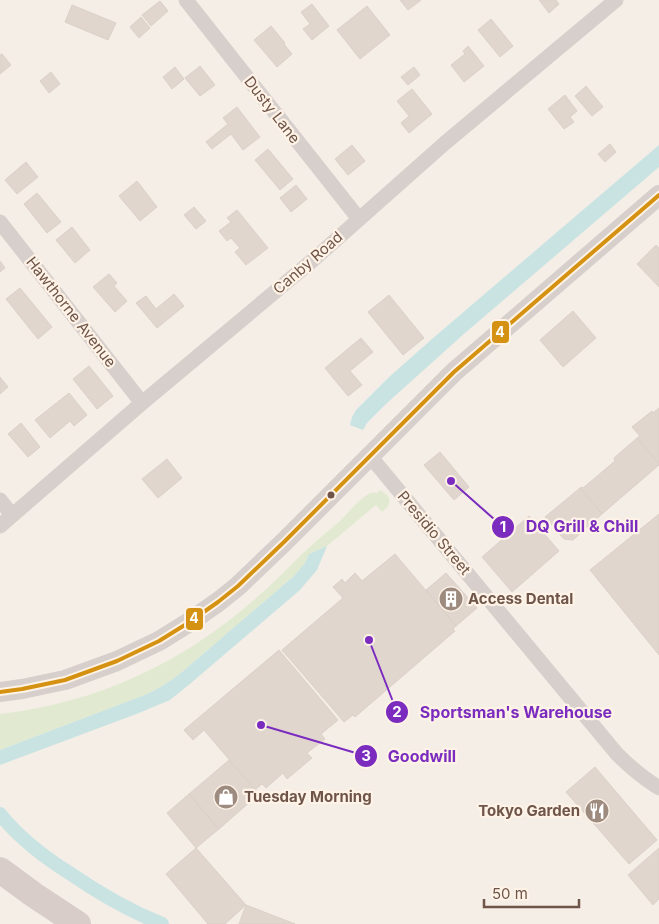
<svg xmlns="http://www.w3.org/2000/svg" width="659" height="924" font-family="Inter,sans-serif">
<rect width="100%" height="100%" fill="#f4eee6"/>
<!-- green -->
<path fill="#e1ead1" d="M379,490C392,496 393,503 382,512L376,505L327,546L309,554L305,563L294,576L182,672C169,682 157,690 142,696L0,750V714C111,701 202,653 281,575C291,565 300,555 311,546C320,537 330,530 340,521C347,514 359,500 367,495C370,492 374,492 378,493Z"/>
<!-- water -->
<path fill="#c9e3e3" d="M659,145V167L465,333L387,403L367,423L363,430L350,425L352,417L356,410L388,378L432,339Z
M327,546L317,570L300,590L191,683L170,700L139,713L0,765V750L142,696C157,690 169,682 182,672L294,576L305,563L309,554Z"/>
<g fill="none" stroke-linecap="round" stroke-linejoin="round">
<!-- canal -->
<path stroke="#c9e3e3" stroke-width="14" d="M0,814C20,839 44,857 71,874C100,894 130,911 162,924"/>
</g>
<!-- building -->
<path fill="#e0d6ce" stroke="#dcd1c9" d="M400,0H421L408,10Z
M539,0H556L559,4L549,13Z
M160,1L168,11L151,26L142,15Z
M312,4L329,26L312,40L303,29L310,24L301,12Z
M72,5L116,23L108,40L65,22Z
M367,6L390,35L360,59L337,30Z
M141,17L150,28L139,38L130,27Z
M491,19L513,46L500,57L478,30Z
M271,26L285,43L284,44L292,54L277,67L254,40Z
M468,46L484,66L464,82L451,65L465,54L463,51Z
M2,54L11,65L0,74V55Z
M200,66L215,85L200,96L185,78Z
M175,67L184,79L172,89L163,77Z
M414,67L420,75L408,85L401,77Z
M51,72L60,84L49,93L40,81Z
M586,86L603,107L592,116L575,96Z
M412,89L432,114L409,133L401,123L409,116L397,101Z
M565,95L577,111L570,117L574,122L564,129L548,109Z
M237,107L260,137L243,150L231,134L212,149L206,142L228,124L223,118Z
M610,144L616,152L605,162L598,154Z
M352,145L365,161L348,175L335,159Z
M268,149L293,179L280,190L255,160Z
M26,162L38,177L17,194L5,180Z
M137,181L157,207L140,221L119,196Z
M296,185L307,199L291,212L280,198Z
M37,193L61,222L47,233L24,204Z
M194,207L206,221L196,229L184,215Z
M237,210L268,248L246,265L235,252L240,248L231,238L227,241L219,231L231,222L227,218Z
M72,227L90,250L75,263L56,240Z
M656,245L659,248V287L637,264Z
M0,261L5,268L0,272Z
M109,274L117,283L114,286L127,301L115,312L93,287Z
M20,288L52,327L38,339L6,299Z
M174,294L184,306L157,328L136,303L146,296L156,309Z
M389,295L424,338L403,355L368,312Z
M573,311L596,338L563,367L540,340Z
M361,338L373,352L350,371L362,385L348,396L325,368Z
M89,366L113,396L97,409L73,379Z
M0,377L8,387L0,394Z
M69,393L87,415L74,426L70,421L50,438L35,420Z
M659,408V464L637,438L640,436L632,427L652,411L653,413Z
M21,423L40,447L28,457L8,434Z
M637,438L659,464V465L602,514L580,488L582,487L583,488L615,461L614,458Z
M440,452L469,487L454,500L424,465Z
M167,459L182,478L158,498L142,479Z
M580,488L602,514L573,540L564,539L545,517Z
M659,514V655L590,570Z
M529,516L559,551L512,592L482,557Z
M395,554L456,626L453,629L455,631L355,717L353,715L344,722L282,650L343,598L333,587L342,579L345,583L355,573L362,581Z
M446,573L477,608L456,626L426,590Z
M279,650L338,720L321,734L325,739L307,753L312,758L287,779L283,773L266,788L262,784L255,790L204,730L193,740L184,730Z
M229,760L259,794L219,829L189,794Z
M595,767L657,840L629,864L566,792Z
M189,794L219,829L196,848L167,813Z
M196,848L246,905L225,924H208L166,874Z
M659,848V899L653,905L628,875Z
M246,905L295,924H239Z"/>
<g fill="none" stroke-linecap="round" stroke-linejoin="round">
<!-- street -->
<path stroke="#d7cfcc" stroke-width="15" d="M186,0L359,219
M0,222L142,403
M370,456L617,754C630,767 643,778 659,788
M0,500L12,515
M0,526L142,403L313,260L445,143L616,0"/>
<!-- secondary -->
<path stroke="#d7cfcc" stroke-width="20" d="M0,692L22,689L65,680L117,661L159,641L188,623L218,602L238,586L284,542L454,372L659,195"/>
<!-- highway -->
<path stroke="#d9cdc9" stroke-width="26" d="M0,870L34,895L78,924"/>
<defs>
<path id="bus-1" d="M0,692L22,689L65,680L117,661L159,641L188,623L218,602L238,586L284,542L454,372L659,195"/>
</defs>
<!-- bus-1 casing -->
<use href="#bus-1" stroke="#fef3e6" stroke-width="8"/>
<!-- bus-1 -->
<use href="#bus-1" stroke="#d59212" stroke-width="4"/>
</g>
<!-- icons -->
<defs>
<symbol id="building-disc" viewBox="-11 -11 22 22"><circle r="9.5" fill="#9e8b80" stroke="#fef3e6"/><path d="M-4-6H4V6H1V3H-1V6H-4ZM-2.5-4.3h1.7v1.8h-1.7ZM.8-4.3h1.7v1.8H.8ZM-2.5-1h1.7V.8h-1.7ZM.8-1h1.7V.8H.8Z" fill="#fff"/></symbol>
<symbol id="shop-disc" viewBox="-11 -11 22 22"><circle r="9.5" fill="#9e8b80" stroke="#fef3e6"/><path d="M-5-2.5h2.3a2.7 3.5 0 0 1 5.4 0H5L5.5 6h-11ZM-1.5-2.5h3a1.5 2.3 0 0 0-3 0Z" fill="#fff"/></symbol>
<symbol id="restaurant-disc" viewBox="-11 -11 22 22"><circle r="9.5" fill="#9e8b80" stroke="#fef3e6"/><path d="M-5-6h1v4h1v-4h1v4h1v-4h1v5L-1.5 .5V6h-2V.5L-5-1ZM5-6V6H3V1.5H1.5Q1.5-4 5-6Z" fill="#fff"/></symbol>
</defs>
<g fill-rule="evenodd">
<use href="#building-disc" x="437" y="585" width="28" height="28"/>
<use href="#shop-disc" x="212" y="783" width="28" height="28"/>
<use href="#restaurant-disc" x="583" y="797" width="28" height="28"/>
</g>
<!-- markers -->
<circle fill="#6f5549" stroke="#fef3e6" stroke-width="2" cx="331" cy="495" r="4.5"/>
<g text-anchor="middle" stroke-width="4.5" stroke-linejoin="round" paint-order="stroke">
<!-- street labels -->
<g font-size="15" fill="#6f5549" stroke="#fef3e6">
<text transform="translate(272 110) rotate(52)" y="5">Dusty Lane</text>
<text transform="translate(308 263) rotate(-41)" y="5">Canby Road</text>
<text transform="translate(71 312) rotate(52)" y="5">Hawthorne Avenue</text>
<text transform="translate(434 533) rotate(50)" y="5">Presidio Street</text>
</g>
<!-- poi labels -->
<g font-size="15" font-weight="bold" fill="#6f5549" stroke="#fef3e6" text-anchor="start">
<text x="468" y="604">Access Dental</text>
<text x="244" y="802">Tuesday Morning</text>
<text x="580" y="816" text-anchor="end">Tokyo Garden</text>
</g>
</g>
<!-- callouts -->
<path fill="none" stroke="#7b2cbf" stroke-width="2" d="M451 481L503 527M369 640L397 712M261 725L366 756"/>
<g fill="#7b2cbf" stroke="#fef3e6" stroke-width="2">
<circle cx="451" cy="481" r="5"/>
<circle cx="369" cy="640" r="5"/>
<circle cx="261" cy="725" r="5"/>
<circle cx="503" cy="527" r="12"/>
<circle cx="397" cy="712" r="12"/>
<circle cx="366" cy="756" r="12"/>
</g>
<g font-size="15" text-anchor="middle" font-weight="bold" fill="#fff">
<text x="503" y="532">1</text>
<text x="397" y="717">2</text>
<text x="366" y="761">3</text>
</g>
<g font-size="16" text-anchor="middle" font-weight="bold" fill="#7b2cbf" stroke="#fef3e6" stroke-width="4.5" stroke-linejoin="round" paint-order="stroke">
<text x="582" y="532">DQ Grill &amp; Chill</text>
<text x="516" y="718">Sportsman's Warehouse</text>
<text x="422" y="762">Goodwill</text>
</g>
<g stroke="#fef3e6" stroke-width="2">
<rect x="491" y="320" width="19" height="24" rx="5" fill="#d59212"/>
<rect x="185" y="607" width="19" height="24" rx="5" fill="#d59212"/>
</g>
<g font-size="14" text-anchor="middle" font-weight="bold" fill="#fff">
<text x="500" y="337">4</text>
<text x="194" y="623">4</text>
</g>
<!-- scale -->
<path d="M484 899v8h95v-8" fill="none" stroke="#6f5549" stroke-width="2.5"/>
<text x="492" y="899" font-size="15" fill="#6f5549" stroke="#fef3e6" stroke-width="4" paint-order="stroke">50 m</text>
</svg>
